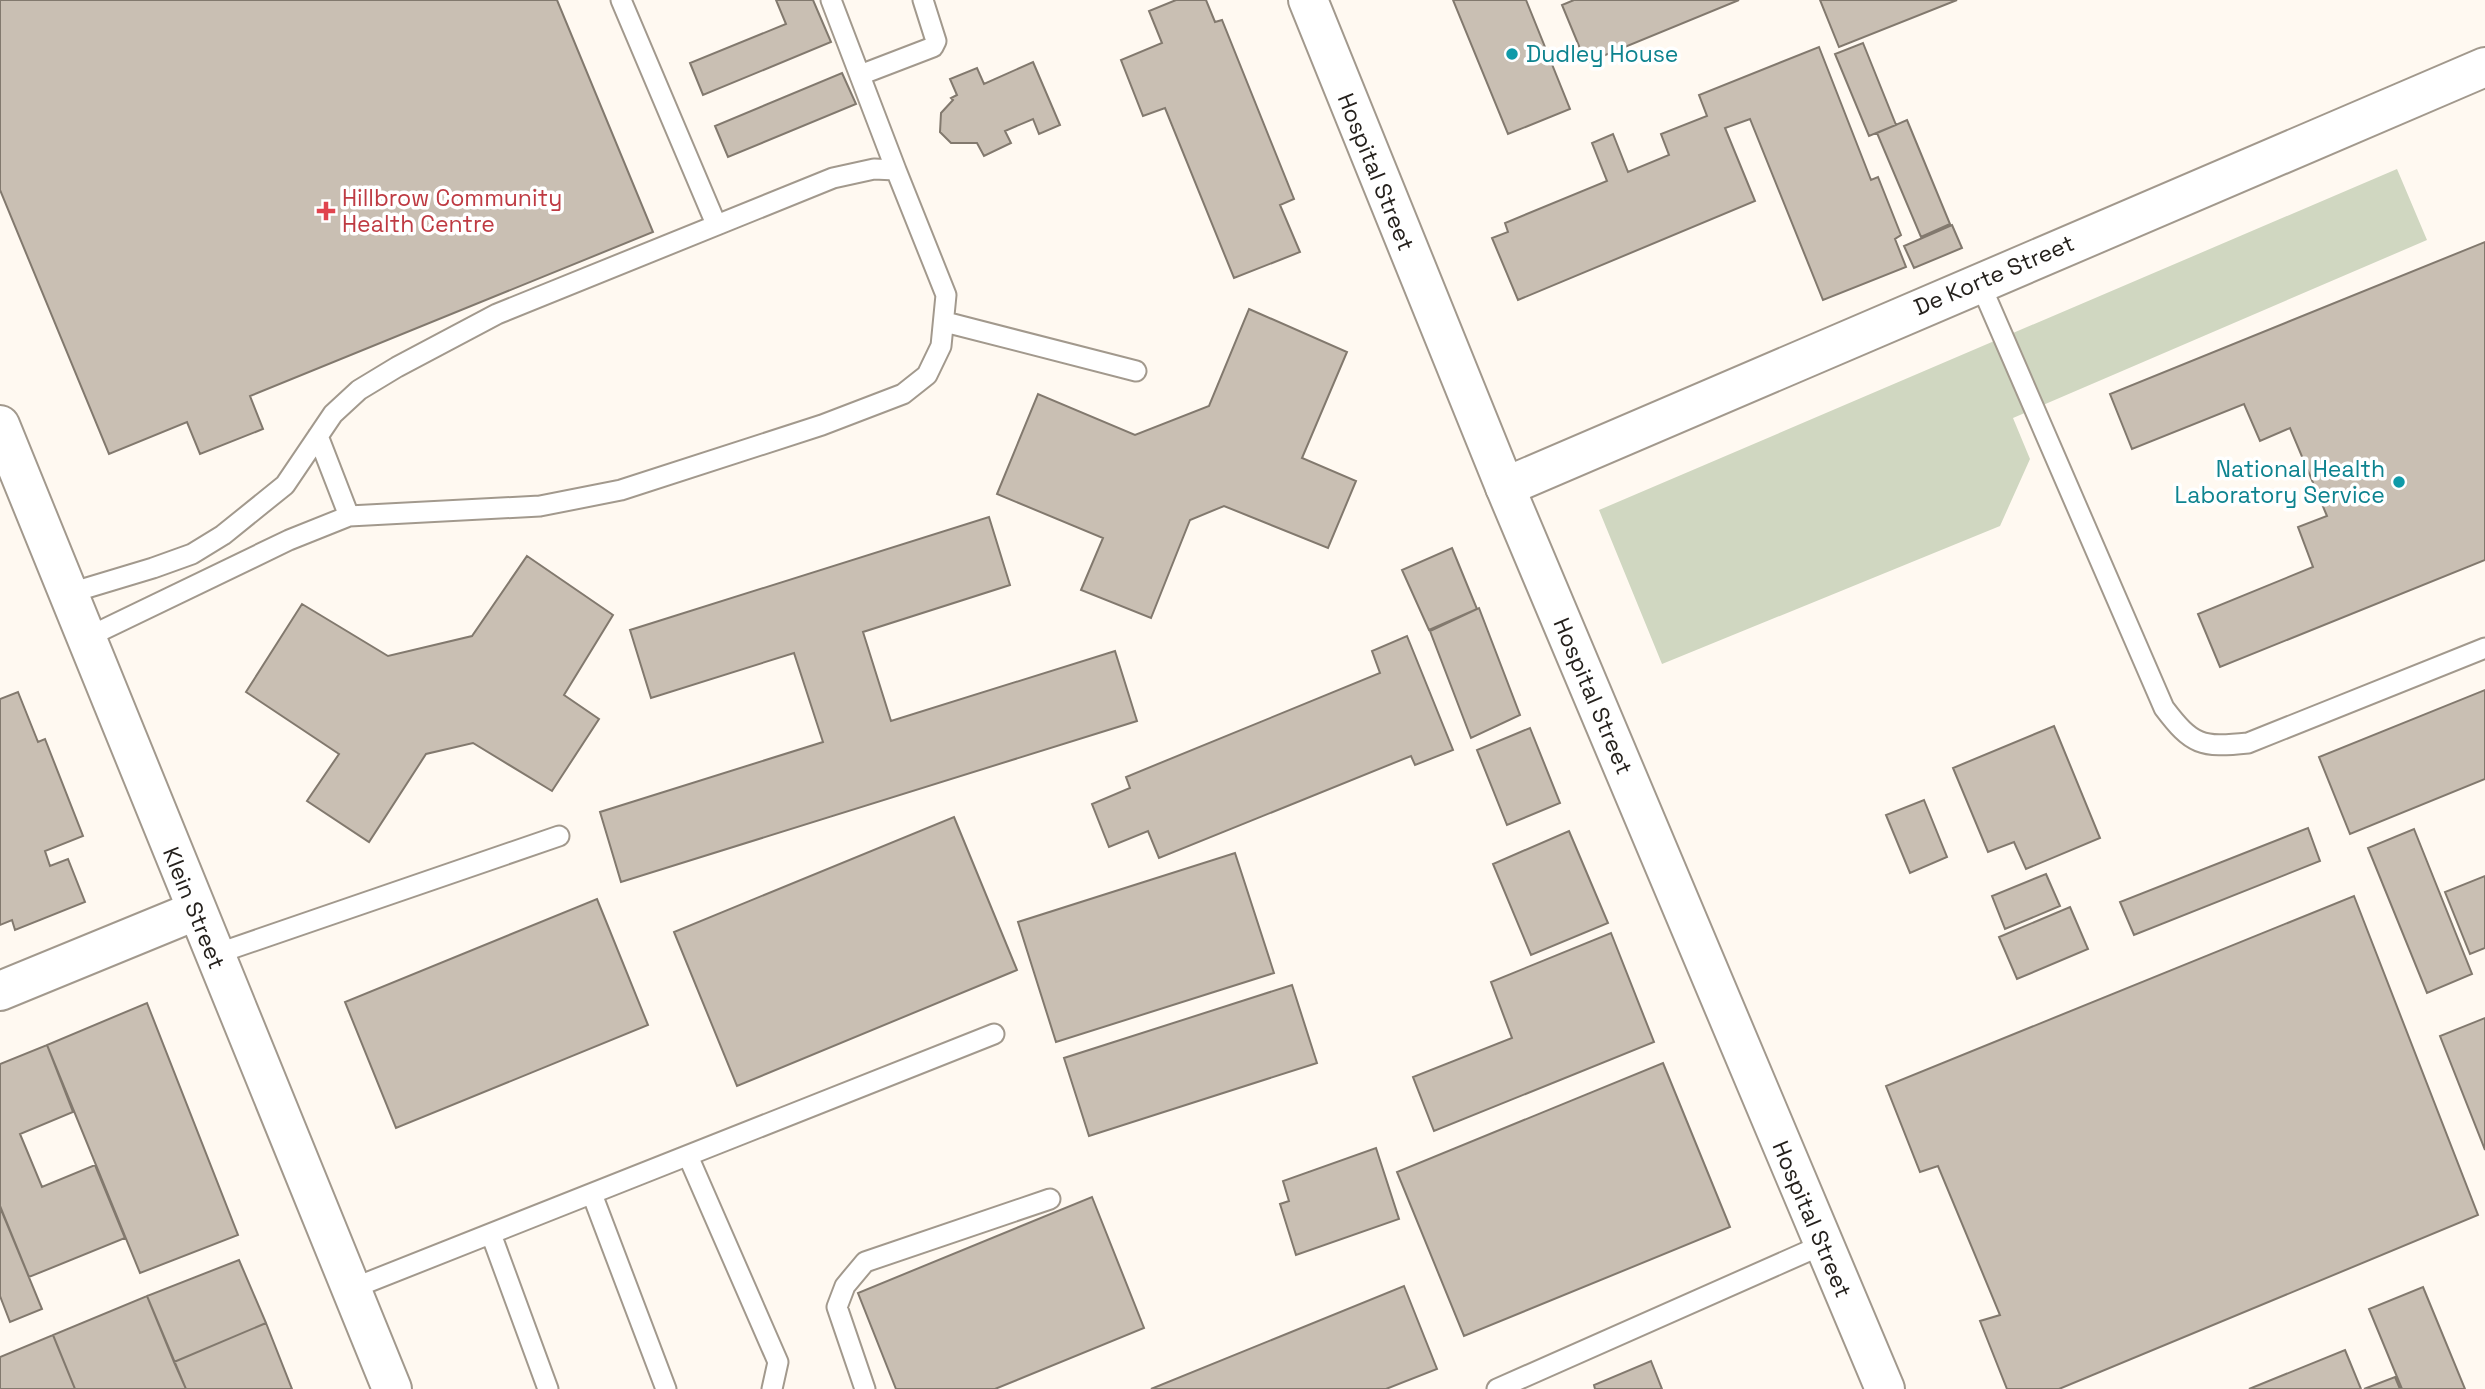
<svg xmlns="http://www.w3.org/2000/svg" width="2485" height="1389" font-family="'Space Grotesk',sans-serif">
<rect width="100%" height="100%" fill="#fff9f1"/>
<!-- green -->
<path fill="#d0d7c1" d="M2397,169L2427,240L2013,418L2030,459L2000,526L1662,664L1599,510Z"/>
<!-- building -->
<path fill="#c9bfb3" stroke="#82796e" stroke-width="2" d="M0,0H557L653,232L250,396L263,429L200,454L187,422L109,454L0,190Z
M776,0H813L831,42L703,95L690,63L786,24Z
M1176,0H1206L1215,22L1222,20L1294,199L1280,205L1300,252L1234,278L1165,108L1143,116L1121,60L1162,43L1149,11Z
M1453,0H1526L1570,109L1508,134Z
M1574,0H1739L1586,63L1562,5Z
M1820,0H1957L1839,47Z
M1863,43L1896,125L1869,136L1835,54Z
M1819,47L1871,180L1878,177L1901,235L1895,239L1906,267L1823,300L1750,119L1725,128L1755,201L1518,300L1492,238L1508,232L1505,223L1607,181L1592,143L1613,134L1628,172L1669,155L1661,134L1707,116L1699,95Z
M1033,62L1060,125L1039,134L1033,119L1005,131L1011,143L984,156L977,143H951L940,132L941,113L953,100L951,98L957,95L950,79L977,68L984,84Z
M842,73L856,104L728,157L715,126Z
M1907,120L1950,224L1921,237L1877,133Z
M1952,225L1962,248L1914,268L1904,246Z
M2485,242V560L2220,667L2198,614L2313,567L2298,527L2327,516L2290,428L2260,441L2244,404L2132,449L2110,394Z
M1249,309L1347,352L1302,458L1356,481L1328,548L1224,506L1190,520L1151,618L1081,590L1103,538L997,494L1038,394L1135,435L1209,406Z
M989,517L1010,585L863,632L891,721L1115,651L1137,721L621,882L600,812L823,742L794,653L651,698L630,630Z
M1452,548L1477,609L1429,630L1402,570Z
M527,556L613,615L564,695L599,719L552,791L473,743L426,754L369,842L307,801L339,754L246,692L302,604L388,656L472,636Z
M1479,608L1520,715L1471,738L1430,631Z
M1407,636L1453,750L1415,765L1411,756L1159,858L1148,831L1109,847L1092,804L1130,788L1126,777L1380,673L1372,651Z
M2485,690V779L2350,834L2319,757Z
M18,692L38,742L45,739L83,836L45,851L50,866L68,859L85,902L15,930L12,920L0,925V699Z
M2054,726L2100,838L2026,869L2014,842L1988,852L1953,768Z
M1530,728L1560,803L1507,825L1477,750Z
M1924,800L1947,857L1910,873L1886,815Z
M954,817L1017,970L737,1086L674,932Z
M2308,828L2320,861L2134,935L2120,902Z
M2414,829L2472,974L2427,993L2368,848Z
M1569,831L1608,923L1531,955L1493,864Z
M1235,853L1274,973L1056,1042L1018,922Z
M2046,874L2060,906L2005,929L1992,896Z
M2485,876V948L2470,954L2445,892Z
M2354,896L2478,1215L2059,1389H2007L1980,1321L2000,1315L1938,1166L1920,1172L1886,1086Z
M597,899L648,1025L396,1128L345,1002Z
M2070,907L2088,949L2017,979L1999,937Z
M1611,933L1654,1042L1434,1131L1413,1077L1512,1038L1491,982Z
M1292,985L1317,1063L1089,1136L1064,1058Z
M147,1003L238,1235L140,1273L47,1045Z
M2485,1018V1150L2440,1036Z
M47,1045L73,1112L20,1134L42,1187L95,1165L125,1238L29,1277L0,1206V1064Z
M1663,1063L1730,1227L1464,1336L1397,1172Z
M1376,1148L1399,1219L1296,1255L1280,1204L1289,1201L1283,1181Z
M1092,1197L1144,1328L995,1389H896L858,1293Z
M0,1207L42,1309L10,1322L0,1296Z
M239,1260L266,1323L174,1362L147,1296Z
M1404,1286L1437,1369L1386,1389H1151Z
M2423,1287L2465,1389H2402L2369,1309Z
M147,1296L186,1389H75L53,1335Z
M266,1323L292,1389H186L174,1362Z
M53,1335L75,1389H0V1357Z
M2345,1350L2361,1389H2249Z
M1651,1361L1662,1389H1595L1594,1385Z
M2395,1377L2400,1389H2364Z"/>
<g fill="none" stroke-linecap="round" stroke-linejoin="round">
<defs>
<path id="service" d="M621,0L716,224
M831,0L896,170
M860,75L933,47L936,41L923,0
M1979,281L2164,708C2192,745 2201,748 2248,743L2485,648
M945,322L1136,371
M318,436L349,516
M70,593L153,568L192,554L223,535L285,485L333,414L359,390L397,367L497,314L833,178L874,169L896,170L946,295L941,346L927,375L903,394L822,425L621,490L540,506L349,516L289,540L88,637
M213,955L559,836
M688,1156L778,1362L772,1389
M592,1194L666,1389
M491,1234L548,1389
M351,1289L994,1034
M865,1389L837,1307L845,1286L865,1262L1050,1199
M1497,1389L1822,1245"/>
<path id="minor" d="M1505,487L2485,67
M0,991L195,911"/>
<path id="tertiary" d="M1308,0L1505,487L1885,1389"/>
<path id="primary" d="M0,425L392,1389"/>
</defs>
<!-- service casing -->
<use href="#service" stroke="#a2998d" stroke-width="23"/>
<!-- minor casing -->
<use href="#minor" stroke="#a2998d" stroke-width="42"/>
<!-- tertiary casing -->
<use href="#tertiary" stroke="#a2998d" stroke-width="42"/>
<!-- primary casing -->
<use href="#primary" stroke="#a2998d" stroke-width="42"/>
<!-- service -->
<use href="#service" stroke="#fff" stroke-width="19"/>
<!-- minor -->
<use href="#minor" stroke="#fff" stroke-width="38"/>
<!-- tertiary -->
<use href="#tertiary" stroke="#fff" stroke-width="38"/>
<!-- primary -->
<use href="#primary" stroke="#fff" stroke-width="38"/>
</g>
<!-- markers -->
<g fill="#0f9aa8" stroke="#fff" stroke-width="2.5">
<circle cx="1512" cy="54" r="7"/>
<circle cx="2399" cy="482" r="7"/>
</g>
<path fill="#e0444e" stroke="#fff" stroke-width="2.5" d="M322.5 200.5h7v7h7v7h-7v7h-7v-7h-7v-7h7z"/>
<g text-anchor="middle" stroke-width="7" stroke-linejoin="round" paint-order="stroke">
<!-- culture labels -->
<g font-size="23" fill="#0d838f" stroke="#fff" text-anchor="start">
<text x="1526" y="62">Dudley House</text>
<text x="2385" y="477" text-anchor="end">National Health<tspan x="2385" dy="26">Laboratory Service</tspan></text>
</g>
<!-- street labels -->
<g font-size="23" fill="#25211d" stroke="#fff">
<text transform="translate(1376 172) rotate(68)" y="8">Hospital Street</text>
<text transform="translate(1994 275) rotate(-23)" y="8">De Korte Street</text>
<text transform="translate(1593 696) rotate(67)" y="8">Hospital Street</text>
<text transform="translate(194 908) rotate(68)" y="8">Klein Street</text>
<text transform="translate(1812 1219) rotate(67)" y="8">Hospital Street</text>
</g>
<!-- health labels -->
<g font-size="23" fill="#be3a42" stroke="#fff" text-anchor="start">
<text x="342" y="206">Hillbrow Community<tspan x="342" dy="26">Health Centre</tspan></text>
</g>
</g>
</svg>
